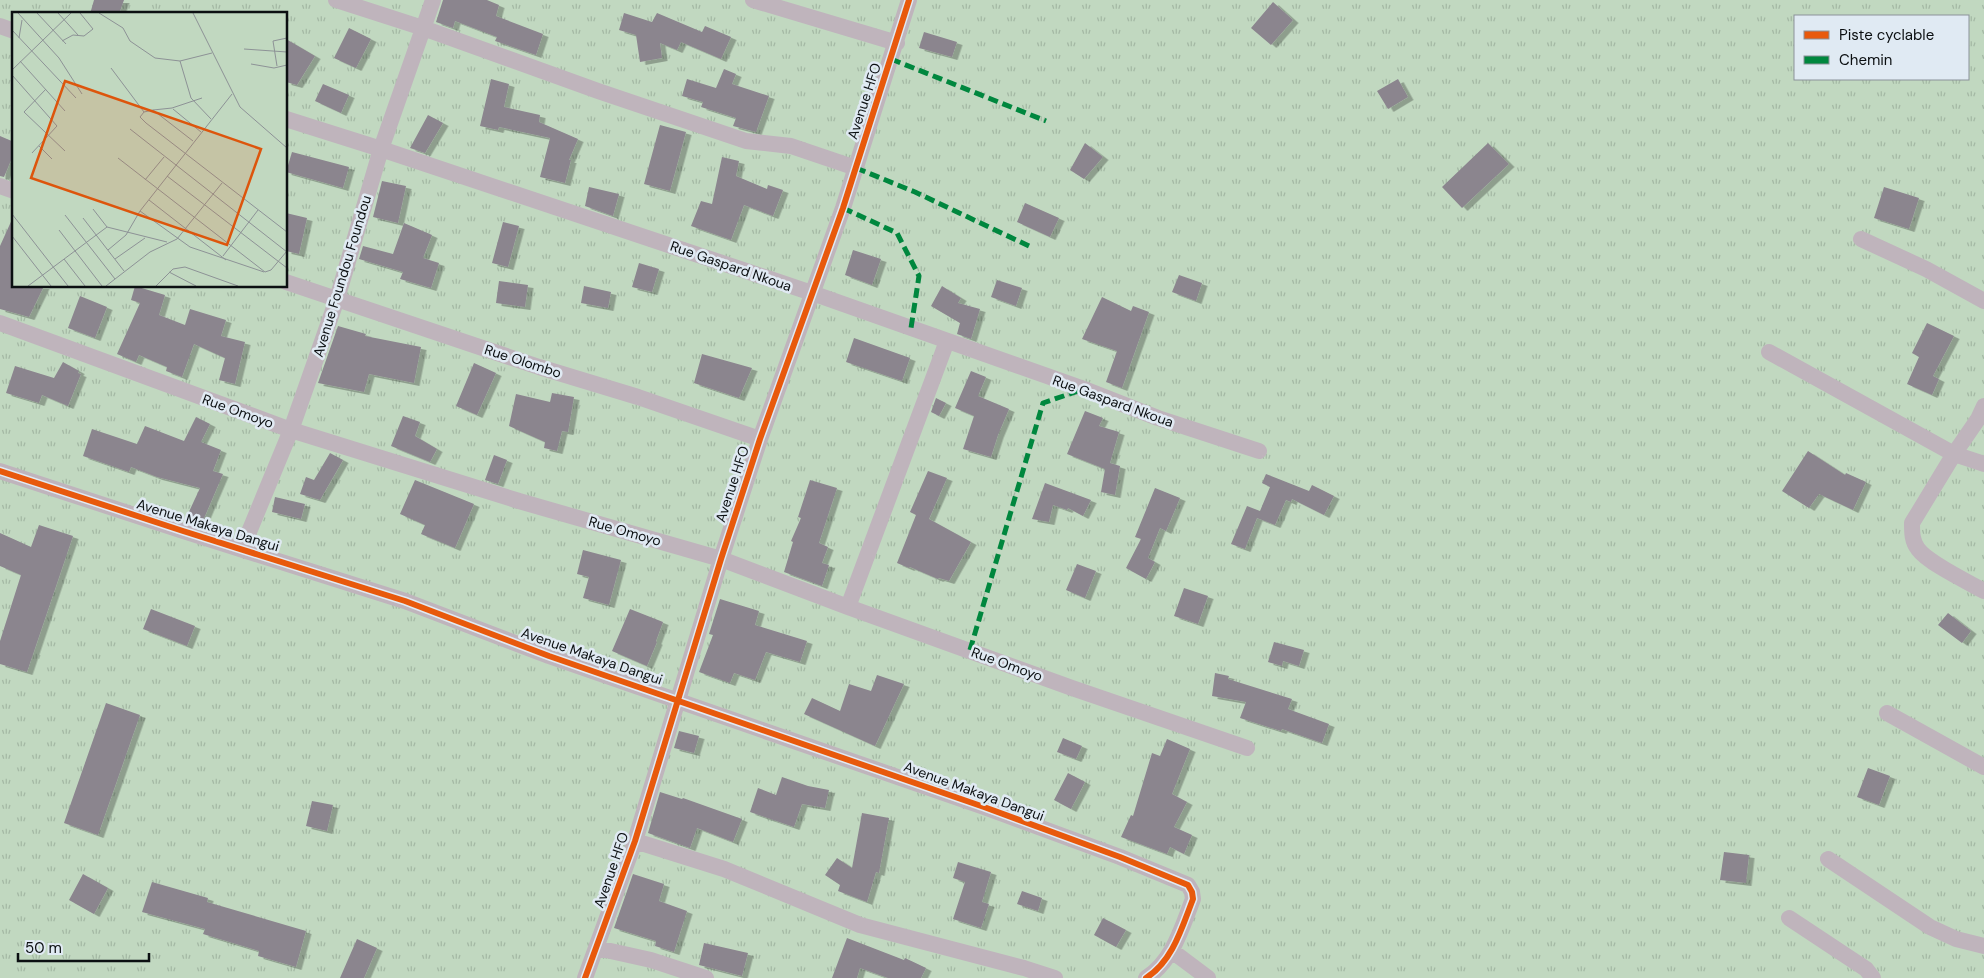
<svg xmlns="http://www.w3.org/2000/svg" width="1984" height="978" font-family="'DM Sans',sans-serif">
<defs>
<pattern id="grass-tufts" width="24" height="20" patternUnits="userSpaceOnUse" patternTransform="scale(1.25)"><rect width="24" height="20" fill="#c1d8c0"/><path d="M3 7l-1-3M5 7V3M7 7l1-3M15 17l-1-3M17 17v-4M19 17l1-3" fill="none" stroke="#a4b8a4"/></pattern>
<filter id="shadow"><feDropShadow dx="5.5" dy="3" stdDeviation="0" flood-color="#0004"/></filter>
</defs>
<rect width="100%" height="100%" fill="#e4eaef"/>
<!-- grass -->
<path fill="url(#grass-tufts)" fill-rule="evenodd" d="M0,0H1984V978H0ZM14,14H286V286H14ZM1795,16H1968V79H1795Z"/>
<!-- building -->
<path fill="#8b858e" filter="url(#shadow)" d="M94,0H124L119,14H90Z
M443,0H487L499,5L496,16L543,34L536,55L495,41L497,37L455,21L453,28L436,22Z
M1273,2L1293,20L1271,45L1251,28Z
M624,13L652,22L657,13L702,32L705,26L731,37L721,59L681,42L677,50L660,43L662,58L640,62L636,35L619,30Z
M349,28L371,39L356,68L334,58Z
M924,32L957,42L952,57L919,48Z
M286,39L315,56L297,85L286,82Z
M724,69L736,74L732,84L769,96L756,132L733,126L736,118L701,107L703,102L682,96L687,79L716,88Z
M491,79L509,84L504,107L540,115L539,122L578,139L569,160H571L565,183L540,177L550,138L499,127L498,130L480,126Z
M1398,79L1408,97L1388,109L1377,91Z
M323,84L349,95L341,113L315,101Z
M428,115L443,123L425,153L410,148Z
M660,125L686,132L670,191L644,184Z
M0,136L14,142V153L4,177L0,176Z
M1085,143L1103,157L1084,179L1070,170Z
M1488,143L1509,164L1462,208L1442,187Z
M292,152L349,167L343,188L286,172Z
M722,157L739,161L736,176L767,189L768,185L783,190L773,216L744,205L731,240L691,226L701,201L712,204Z
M382,181L406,186L398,223L373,217Z
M589,187L619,194L613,216L585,206Z
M1884,187L1919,198L1909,229L1874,218Z
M1025,203L1059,218L1050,237L1017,222Z
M286,213L307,218L299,254L286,251Z
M14,215V286H44L29,317L0,309V246Z
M503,222L519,226L508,267L492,263Z
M404,223L432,235L423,258L439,263L431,288L400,279L403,272L359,259L363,246L393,254Z
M853,250L881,259L872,285L845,275Z
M639,263L659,269L652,292L632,287Z
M1179,275L1202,283L1196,301L1172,292Z
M997,280L1022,288L1016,306L991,297Z
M499,281L528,285L525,307L496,303Z
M135,286L165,295L159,315L185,325L190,309L226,320L221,336L245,342L235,384L219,380L225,358L194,344L182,377L166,371L167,367L139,355L136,362L117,354L140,303L131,300Z
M584,286L611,292L608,308L581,303Z
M942,286L961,298L958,303L980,309L971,339L957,334L960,323L931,306Z
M80,296L107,307L95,338L68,328Z
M1102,297L1131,311L1133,306L1149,312L1122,388L1106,382L1117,351L1082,339Z
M1927,323L1954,336L1933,376L1939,379L1932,395L1907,384L1919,357L1912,353Z
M338,326L366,334L365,336L421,347L414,383L369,374L364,392L318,383Z
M854,338L910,358L902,381L846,362Z
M702,354L752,368L739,398L694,383Z
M63,362L79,371L78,373L81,374L68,406L42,395L39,403L6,393L15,366L54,378Z
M474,363L496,373L477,415L456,406Z
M971,371L986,377L978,396L1009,409L998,435L991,457L963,449L974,416L955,408Z
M552,393L574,397L568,432L562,431L557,451L544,448L545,442L509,426L516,394L550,402Z
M936,398L946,403L939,416L931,412Z
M1085,411L1103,418L1099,426L1119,432L1110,463L1120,466L1115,495L1101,492L1105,469L1067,454Z
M403,416L420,422L415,436L437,449L430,462L391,446Z
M196,417L210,424L201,442L221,450L213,471L223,474L202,523L187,516L200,488L157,477L131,467L129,472L83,456L92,429L137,444L145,426L184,441Z
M1808,451L1845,475L1846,473L1866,482L1853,510L1819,494L1809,508L1782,491Z
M330,453L343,460L320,500L300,494L306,477L314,480Z
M494,455L507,460L498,484L485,480Z
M928,471L947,478L929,519L971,542L949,581L939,578L938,579L910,567L909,568L897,563L916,515L910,512Z
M1266,474L1309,491L1312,485L1334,496L1324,515L1292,499L1291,502L1286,500L1275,525L1257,518L1245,549L1231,544L1247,506L1260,511L1270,487L1262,483Z
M415,480L474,504L455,548L421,534L425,525L400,514Z
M810,480L837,488L819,543L828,547L822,563L829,565L822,586L784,572L793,542L791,541L801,518L798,517Z
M1045,483L1091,500L1083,516L1068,508L1067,510L1053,505L1049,522L1032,519Z
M1155,488L1180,498L1166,531L1160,528L1148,558L1155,562L1146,579L1126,568L1141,539L1135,537Z
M275,497L305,504L301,519L272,512Z
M39,525L73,536L27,672L0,664V641L21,575L0,566V533L31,547Z
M583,550L621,560L609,605L583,598L589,577L577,574Z
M1077,564L1096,571L1085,598L1066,590Z
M1184,588L1208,596L1198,624L1174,616Z
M720,599L759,611L755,625L807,641L800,662L766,652L755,680L734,673L730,683L699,672L713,635L709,634Z
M151,609L195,626L187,646L143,629Z
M630,609L663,622L656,641L657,642L647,666L612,651Z
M1948,613L1971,631L1962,643L1938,625Z
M1274,642L1304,650L1299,666L1283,661L1282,666L1268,662Z
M1215,673L1229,676L1228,679L1292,699L1288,709L1329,724L1322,743L1282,729L1281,731L1240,718L1246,702L1212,696Z
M877,675L904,684L875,746L804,714L812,698L840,711L849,684L871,691Z
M106,703L140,715L98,835L64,823Z
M679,731L699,736L694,753L674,748Z
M1063,738L1082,746L1076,759L1057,752Z
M1167,739L1190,749L1172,794L1187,802L1174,827L1192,835L1184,854L1170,847L1167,854L1121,837L1131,815L1133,816L1152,753L1160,756Z
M1868,768L1890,776L1879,805L1857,797Z
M1068,773L1085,782L1071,809L1054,800Z
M782,777L808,786L829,790L825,808L802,804L794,827L750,812L758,788L776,795Z
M660,792L682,799L683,798L742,819L733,842L697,828L690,848L648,833Z
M312,801L333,805L327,831L306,826Z
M862,813L889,818L879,873L876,872L867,902L838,891L840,885L825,875L837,858L852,868Z
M1724,852L1749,855L1746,883L1720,880Z
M958,862L991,872L982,902L989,904L981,928L953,919L965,882L953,878Z
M83,874L108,888L94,914L69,900Z
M633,874L664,884L659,901L687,911L674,952L655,946L656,941L614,928Z
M152,882L208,898L207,902L306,931L296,967L258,956L259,951L203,934L205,929L142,912Z
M1022,891L1042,898L1038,911L1017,904Z
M1103,918L1126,930L1116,947L1094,935Z
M847,938L904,960L905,958L926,968L921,978H888L860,968L857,978H832Z
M357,939L377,948L364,978H340Z
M704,943L748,953L742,976L699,965Z"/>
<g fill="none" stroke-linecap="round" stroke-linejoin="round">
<!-- minor -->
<path stroke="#bfb4bc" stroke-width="16" d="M336,0L423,28L598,91L746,141L791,146L856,168
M753,0L897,43
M0,26L14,31
M286,119L381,149L812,293L1084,389L1158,418L1259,451
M0,186L14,191
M1861,239L1926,269L1984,301
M286,282L539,367L638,397L760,439
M0,323L291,430L519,501L721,559L848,607L1072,688L1247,748
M1769,352L1954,454L1984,464
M1984,406L1978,419L1954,454L1912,523C1912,533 1912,541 1918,549C1928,563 1968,582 1984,591
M0,471L183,531L405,601L549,656L984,807L1120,857L1188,885L1192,892L1193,899C1182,927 1173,961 1146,978
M242,549L291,430L337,299L381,149L433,0
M848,607L947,341
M1887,713L1984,767
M635,841L724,869L860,925L1024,968L1055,978
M1828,859L1930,927L1956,939L1984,946
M1789,918L1866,969L1873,978
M597,948L651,960L706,978
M1172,951L1208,978
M585,978L635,841L721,559L760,439L843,208L909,0"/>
<!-- quiet -->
<path stroke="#00873e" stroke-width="5" stroke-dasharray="10 5" stroke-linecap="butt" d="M891,59L1046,121
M856,168L915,192L1029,246
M843,208L897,233L919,276L911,328
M970,650L1043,403L1084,389"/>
<defs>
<path id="cycleway" d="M0,471L183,531L405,601L549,656L984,807L1120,857L1188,885L1192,892L1193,899C1182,927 1173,961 1146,978
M585,978L635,841L721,559L760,439L843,208L909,0"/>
</defs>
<!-- cycleway casing -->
<use href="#cycleway" stroke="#e0eaf3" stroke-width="9"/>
<!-- cycleway -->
<use href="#cycleway" stroke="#e8590c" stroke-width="6"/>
</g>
<g text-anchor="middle" stroke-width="5" stroke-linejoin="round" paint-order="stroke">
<!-- street labels -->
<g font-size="14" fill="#0b0f11" stroke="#e0eaf3">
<text transform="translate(864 101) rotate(-72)" y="5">Avenue HFO</text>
<text transform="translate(731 266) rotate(19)" y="5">Rue Gaspard Nkoua</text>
<text transform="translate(342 276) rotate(-73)" y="5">Avenue Foundou Foundou</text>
<text transform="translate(523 361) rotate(18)" y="5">Rue Olombo</text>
<text transform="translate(1113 401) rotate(20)" y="5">Rue Gaspard Nkoua</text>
<text transform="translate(238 411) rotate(20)" y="5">Rue Omoyo</text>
<text transform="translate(732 484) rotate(-72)" y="5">Avenue HFO</text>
<text transform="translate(208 525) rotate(17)" y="5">Avenue Makaya Dangui</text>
<text transform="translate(625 531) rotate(16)" y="5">Rue Omoyo</text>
<text transform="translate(592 656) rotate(19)" y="5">Avenue Makaya Dangui</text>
<text transform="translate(1007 664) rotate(20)" y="5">Rue Omoyo</text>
<text transform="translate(974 791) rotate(20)" y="5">Avenue Makaya Dangui</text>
<text transform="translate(611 870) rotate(-71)" y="5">Avenue HFO</text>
</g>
</g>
<!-- overview -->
<g transform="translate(12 12)">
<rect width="275" height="275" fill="#e4eaef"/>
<path d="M0,1H275V274H0Z" fill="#c1d8c0"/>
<path fill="none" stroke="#8d9296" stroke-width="1" d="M6,1L47,46L70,82M25,1L54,32M46,1L66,23M87,1L111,16L118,29L143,46L168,49L200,41M181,1L228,95L275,136M0,18L64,86M7,26L10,8M50,29L61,23L72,24L81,17L68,1M232,37L275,40M8,49L53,99M168,49L179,86L199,107M239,52L262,56L275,53M265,54L261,29L275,26M99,56L132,100M0,58L59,1M0,63L45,114L20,141M34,77L12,100L53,139M161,97L189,120M141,98L160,96L190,86M132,100L128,105L134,111L275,220M132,100L141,98L181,129M118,117L275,240M27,134L40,147M106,146L253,260M155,164L275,256M133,168L152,145M137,188L214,248M81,197L95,215M128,199L178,235L252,260M0,202L56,274M53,203L103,267M71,206L112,259M47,218L90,274M0,224L39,274M96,238L114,223L128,199L220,82M211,244L246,198M52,247L73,274M103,247L133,226M157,260L184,274M253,260L259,258L275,239M16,274L95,215L155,230M94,274L138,240L165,227L210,171M144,274L161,257L173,255L226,274"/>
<path fill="#dd550c" fill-opacity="0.15" stroke="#dd550c" stroke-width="2.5" d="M53,69L249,137L215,233L19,166Z"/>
<rect width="275" height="275" fill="none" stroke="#0b0f11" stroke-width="2.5"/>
</g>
<!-- legend -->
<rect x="1794" y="15" width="175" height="65" fill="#e0eaf3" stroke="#8b9299"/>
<rect x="1804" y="31" width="25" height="8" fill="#e8590c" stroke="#8b9299"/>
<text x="1839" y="40" font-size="15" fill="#0b0f11">Piste cyclable</text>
<rect x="1804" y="56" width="25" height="8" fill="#00873e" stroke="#8b9299"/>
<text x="1839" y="65" font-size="15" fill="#0b0f11">Chemin</text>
<!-- scale -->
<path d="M18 953v8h131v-8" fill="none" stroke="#0b0f11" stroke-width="2.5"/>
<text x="25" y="953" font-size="15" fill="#0b0f11" stroke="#e0eaf3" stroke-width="4" paint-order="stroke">50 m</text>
</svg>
